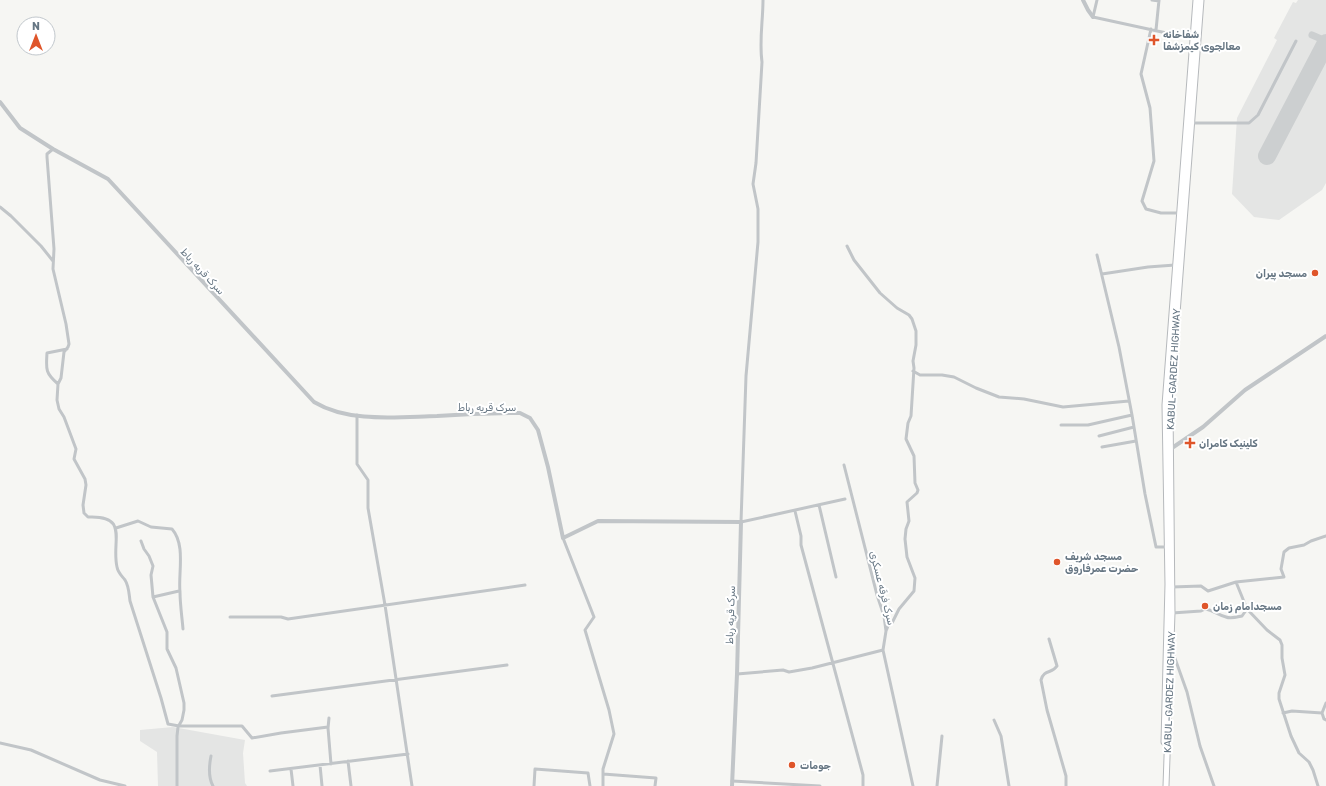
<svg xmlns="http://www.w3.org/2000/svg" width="1326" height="786" font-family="Rubik,Vazirmatn,sans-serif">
<rect width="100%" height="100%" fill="#f6f6f3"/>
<!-- built -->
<path fill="#e4e5e4" d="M1298,0H1326V183L1322,190L1279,220L1254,217L1232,194L1237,118L1277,40L1274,38L1293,2L1296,3Z
M173,727L245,740L243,753L245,783L247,786H158L157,752L140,741V730Z"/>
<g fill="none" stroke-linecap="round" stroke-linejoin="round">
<!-- taxiway -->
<path stroke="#cccfd0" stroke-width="7" d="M1312,35L1326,41"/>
<!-- runway -->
<path stroke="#cccfd0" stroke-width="18" d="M1267,156L1326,43"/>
<defs>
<path id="trunk" d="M1164,742L1168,584L1165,405L1196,0
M1166,786L1172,613L1170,405L1201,0"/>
</defs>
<!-- trunk casing -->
<use href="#trunk" stroke="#b6b9bc" stroke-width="7"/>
<!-- minor -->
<path stroke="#c1c5c8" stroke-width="3" d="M763,0C763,21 759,41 762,62L756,163L753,184L758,209V242L746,376L741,522L845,499
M1097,0L1093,17L1194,39
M1152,0L1159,1
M1151,29L1141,74L1150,108L1154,161L1142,201L1146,209L1161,213H1179
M1156,30L1159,0
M1191,123H1249L1258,115L1296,41
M53,149L47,154V157L54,249L53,269L66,324L69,344L68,347L64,352L61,378L58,384L57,400L59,409L64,417L76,449L74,459L85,479L86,485L83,505L84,513L88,517C130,515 111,541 117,567C118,573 122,576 125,580C129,586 129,594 130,601L161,698L168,724L179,726H242L252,738L281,733L328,727
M0,207L11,216L41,246L53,261
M847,246L854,260L880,293L897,308L909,315L912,319L916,331V345L913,361L914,368L911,416L908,423L906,439L914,456L915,483L918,490L917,493L907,502L909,521L906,529L905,539L907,557L915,578L914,591L899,609L892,623L888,626L886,631
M1097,255L1119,347L1132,415L1145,494L1156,547H1167
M1102,274L1148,267L1175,265
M913,371L920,375H942L954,377L976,388L999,397L1024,399L1063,407L1129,401
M58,384C45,373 46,369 47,353L67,349
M357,415V464L368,480V508L385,605L412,786
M1061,425H1088L1132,415
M1099,436L1134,427
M1102,447L1136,441
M844,465L877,595L884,616L886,631L883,650L913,786
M819,505L836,577
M795,511L801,536V545L863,775V786
M116,528L138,521L151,527L172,529C186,545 178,573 180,592C180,604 182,617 183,629
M563,538L594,617L585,630L609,710L614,734L603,769V786
M141,541L144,549L149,556L153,566L151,575L153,597L167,632V649L176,668L184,703V710L182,720L178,727L177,736V786
M1236,582L1247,609L1267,630L1280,640L1282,645V658L1285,675L1279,693V699L1291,736L1299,753L1309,762L1313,770L1318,786
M1172,587L1201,586L1208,591L1236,582L1284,577L1281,569L1284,552L1289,548L1304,545L1311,541L1326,536
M153,597L179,591
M1172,613L1201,611L1205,609C1213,610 1218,615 1226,617C1231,619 1237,617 1242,616L1247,609
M230,617H281L288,619L525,585
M1049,639L1057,666C1052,674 1044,669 1041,680L1047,710L1066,776V786
M1172,650L1187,692L1200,746L1214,786
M737,674L783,670L789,672L812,668L883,650
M272,696L507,665
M1326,703L1322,713L1324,719L1326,720
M1283,713L1292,711L1322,713
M329,718L328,728L331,764
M994,720L1001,736L1009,786
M0,743L31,750L100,780L125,786
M211,756C209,766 208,777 213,786
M348,761L351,786
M320,765L322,786
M291,769L293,786
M270,771L408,754
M603,774L656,778L655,786
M732,781L820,786
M534,786L535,769L588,773L590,786
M937,786L942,736"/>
<!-- tertiary -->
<path stroke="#c1c5c8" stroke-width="4" d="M1083,0L1088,10L1093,17
M0,102L20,128L53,149L108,179L314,402C349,423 397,417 437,416C464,414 492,413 520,413L530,418L538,430L548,467L563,538L598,521L741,522L737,674L732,786
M1169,450L1203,427L1245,390L1326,336"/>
<!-- trunk -->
<use href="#trunk" stroke="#fff" stroke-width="5"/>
</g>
<!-- markers -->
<g fill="#df552a" stroke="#fff" stroke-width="1.5">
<path d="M1152 34h4v4h4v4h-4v4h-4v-4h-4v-4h4z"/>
<circle cx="1315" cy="273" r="4"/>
<path d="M1188 437h4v4h4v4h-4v4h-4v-4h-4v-4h4z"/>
<circle cx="1057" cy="562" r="4"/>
<circle cx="1205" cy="606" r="4"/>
<circle cx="792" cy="765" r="4"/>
</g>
<g text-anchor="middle" stroke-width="4" stroke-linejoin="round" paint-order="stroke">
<!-- poi labels -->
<g font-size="10" font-weight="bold" fill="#667683" stroke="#fff" text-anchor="start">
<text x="1163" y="38">شفاخانه<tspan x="1163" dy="12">معالجوی کیمزشفا</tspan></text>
<text x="1307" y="277" text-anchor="end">مسجد پیران</text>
<text x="1199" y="447">کلینیک کامران</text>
<text x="1065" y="560">مسجد شریف<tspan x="1065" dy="12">حضرت عمرفاروق</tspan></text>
<text x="1213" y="610">مسجدامام زمان</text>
<text x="800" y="769">جومات</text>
</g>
<!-- street labels -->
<g font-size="10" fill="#667683" stroke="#fff">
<text transform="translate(203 271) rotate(47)" y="4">سرک قریه رباط</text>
<text transform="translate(1173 369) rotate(-87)" y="4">KABUL-GARDEZ HIGHWAY</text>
<text x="487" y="411">سرک قریه رباط</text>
<text transform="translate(883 588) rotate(76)" y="4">سرک فرقه عسکری</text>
<text transform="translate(730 615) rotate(-88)" y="4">سرک قریه رباط</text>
<text transform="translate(1169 692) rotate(-88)" y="4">KABUL-GARDEZ HIGHWAY</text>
</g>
</g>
<!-- north arrow -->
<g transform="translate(36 36)"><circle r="19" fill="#ffffff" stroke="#c2c8cd"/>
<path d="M0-3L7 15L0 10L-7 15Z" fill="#df552a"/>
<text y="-6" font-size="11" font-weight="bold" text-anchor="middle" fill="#667683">N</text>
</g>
</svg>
